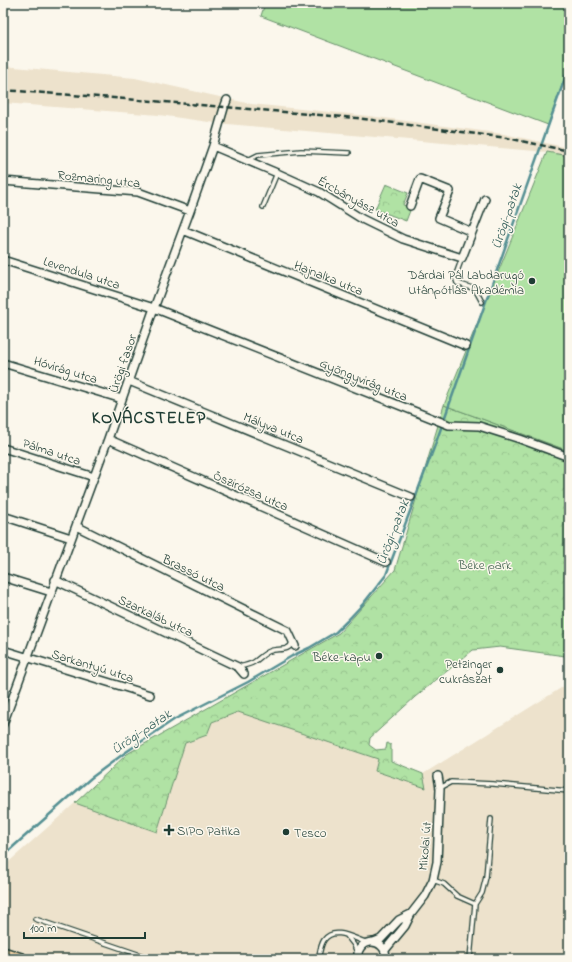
<svg xmlns="http://www.w3.org/2000/svg" width="572" height="962" font-family="'Indie Flower',sans-serif">
<defs>
<pattern id="park-crowns" width="20" height="18" patternUnits="userSpaceOnUse"><rect width="20" height="18" fill="#b0e2a4"/><path d="M2 6a3 3 0 1 1 6 0M12 15a3 3 0 1 1 6 0" fill="none" stroke="#97c38e"/></pattern>
</defs>
<rect width="100%" height="100%" fill="#fbf7ec"/>
<filter id="ink" filterUnits="userSpaceOnUse"><feTurbulence type="fractalNoise" baseFrequency=".025" numOctaves="2"/><feDisplacementMap in="SourceGraphic" scale="8" xChannelSelector="R" yChannelSelector="G"/><feConvolveMatrix kernelMatrix="1 2 1 2 8 2 1 2 1" color-interpolation-filters="sRGB"/></filter>
<g filter="url(#ink)">
<!-- built -->
<path fill="#ede2cc" d="M3,66L135,78L251,104L369,116L504,134L569,148V156L547,152L216,123L159,115L3,103Z
M569,683V959H3V867L75,803L157,832L185,743L207,735L212,722L239,712L378,759L375,771L426,787L423,774Z"/>
<!-- park -->
<path fill="url(#park-crowns)" stroke="#68906c" d="M386,184L408,193L403,205L411,208L406,221L375,209Z
M444,405L569,451V655L565,656L500,647L473,650L415,697L370,738L369,745L376,750L386,749L387,743L391,745V761L423,774L426,788L375,771L378,759L238,712L212,722L207,735L185,743L157,832L75,803L127,754L339,633L395,570Z"/>
<!-- garden -->
<path fill="#b0e2a4" stroke="#68906c" d="M265,3H569V65L548,125L261,16Z
M547,152L569,156V451L444,405Z"/>
<g fill="none" stroke-linecap="round" stroke-linejoin="round">
<!-- stream -->
<path stroke="#549093" stroke-width="2.5" d="M3,856L15,845L91,778L126,752L175,719L248,682L292,656L309,648L336,632L347,621L363,604L386,575L435,445L569,67"/>
<defs>
<path id="lane" d="M248,160L258,155L301,151L349,153
M263,207L277,173
M462,258L455,277L457,283L475,289L482,302
M238,667C243,666 249,665 254,662C259,659 264,653 270,651C278,648 290,652 292,642
M440,788L451,782L493,784L569,791
M569,828V827
M433,880L444,884L457,896L475,904L470,959
M475,904L482,893L486,877L491,819
M35,919L152,959
M347,936L354,945L357,953
M318,959C320,953 320,946 324,940C334,926 353,938 365,942"/>
<path id="street" d="M213,146L277,173L319,192L362,219L403,239L462,258L485,199
M3,181L138,192L190,211
M410,206L420,179L450,191L439,218L472,232
M183,230L466,346
M3,260L154,308L449,425L479,426L520,439L569,457
M3,363L122,399
M129,381L411,497
M108,439L386,562
M3,448L94,477
M3,516L71,538
M76,526L288,631L295,646
M3,577L51,592
M55,580L238,667L244,674
M3,650L150,695
M3,724L108,439L154,308L190,211L213,146L224,108L227,100
M374,942L381,939L399,920L411,914
M385,950L405,926L411,914L425,896L433,880L437,862L440,789L438,776
M358,959C355,937 387,936 386,959"/>
<path id="primary" d="M3,953L21,959"/>
</defs>
<!-- lane casing -->
<use href="#lane" stroke="#1f3d34" stroke-width="6"/>
<!-- street casing -->
<use href="#street" stroke="#1f3d34" stroke-width="10"/>
<!-- primary casing -->
<use href="#primary" stroke="#1f3d34" stroke-width="14"/>
<!-- lane -->
<use href="#lane" stroke="#fbf7ec" stroke-width="3.5"/>
<!-- street -->
<use href="#street" stroke="#fbf7ec" stroke-width="7"/>
<!-- primary -->
<use href="#primary" stroke="#fedbac" stroke-width="11"/>
<!-- rail -->
<path stroke="#1f3d34" stroke-width="2.5" stroke-dasharray="6 3" stroke-linecap="butt" d="M3,90L127,99L357,118L507,138L569,151"/>
</g>
</g>
<!-- markers -->
<g fill="#1f3d34" stroke="#fbf7ec" stroke-width="1.5">
<circle cx="532" cy="281" r="4"/>
<circle cx="379" cy="656" r="4"/>
<circle cx="500" cy="670" r="4"/>
<path d="M167 824h4v4h4v4h-4v4h-4v-4h-4v-4h4z"/>
<circle cx="286" cy="832" r="4"/>
</g>
<g text-anchor="middle" stroke-width="3" stroke-linejoin="round" paint-order="stroke">
<!-- street labels -->
<g font-size="13" fill="#1f3d34" stroke="#fbf7ec">
<text transform="translate(99 178) rotate(6)" y="5">Rozmaring utca</text>
<text transform="translate(359 201) rotate(29)" y="5">Ércbányász utca</text>
<text transform="translate(82 272) rotate(18)" y="5">Levendula utca</text>
<text transform="translate(329 277) rotate(22)" y="5">Hajnalka utca</text>
<text transform="translate(122 363) rotate(-71)" y="5">Ürögi fasor</text>
<text transform="translate(66 369) rotate(17)" y="5">Hóvirág utca</text>
<text transform="translate(364 379) rotate(22)" y="5">Gyöngyvirág utca</text>
<text transform="translate(274 427) rotate(22)" y="5">Mályva utca</text>
<text transform="translate(52 451) rotate(18)" y="5">Pálma utca</text>
<text transform="translate(251 490) rotate(24)" y="5">Őszirózsa utca</text>
<text transform="translate(194 572) rotate(26)" y="5">Brassó utca</text>
<text transform="translate(156 615) rotate(25)" y="5">Szarkaláb utca</text>
<text transform="translate(93 665) rotate(17)" y="5">Sarkantyú utca</text>
<text transform="translate(424 846) rotate(-85)" y="5">Mikolai út</text>
</g>
<!-- poi labels -->
<g font-size="13" fill="#1f3d34" stroke="#fbf7ec" text-anchor="end">
<text x="524" y="279">Dárdai Pál Labdarugó<tspan x="524" dy="15">Utánpótlás Akadémia</tspan></text>
<text x="371" y="661">Béke-kapu</text>
<text x="492" y="668">Petzinger<tspan x="492" dy="15">cukrászat</tspan></text>
<text x="177" y="835" text-anchor="start">SIPO Patika</text>
<text x="294" y="837" text-anchor="start">Tesco</text>
</g>
<!-- park labels -->
<g font-size="13" fill="#3c5e4a" stroke="#fbf7ec">
<text x="485" y="569">Béke park</text>
</g>
<!-- water labels -->
<g font-size="14" font-style="italic" fill="#35605c" stroke="#fbf7ec">
<text transform="translate(506 216) rotate(-71)" y="5">Ürögi-patak</text>
<text transform="translate(392 532) rotate(-69)" y="5">Ürögi-patak</text>
<text transform="translate(141 731) rotate(-34)" y="5">Ürögi-patak</text>
</g>
<!-- district labels -->
<g font-size="17" font-weight="bold" letter-spacing="1" fill="#1f3d34" stroke="#fbf7ec">
<text x="149" y="423">KOVÁCSTELEP</text>
</g>
</g>
<!-- margin -->
<rect width="572" height="962" fill="none" stroke="#fbf7ec" stroke-width="16"/>
<rect x="8" y="8" width="556" height="946" fill="none" stroke="#1f3d34" stroke-width="1.5" filter="url(#ink)"/>
<!-- scale -->
<path d="M24 932v6h121v-6" fill="none" stroke="#1f3d34" stroke-width="2"/>
<text x="30" y="932" font-size="12" fill="#1f3d34" stroke="#fbf7ec" stroke-width="3" paint-order="stroke">100 m</text>
</svg>
